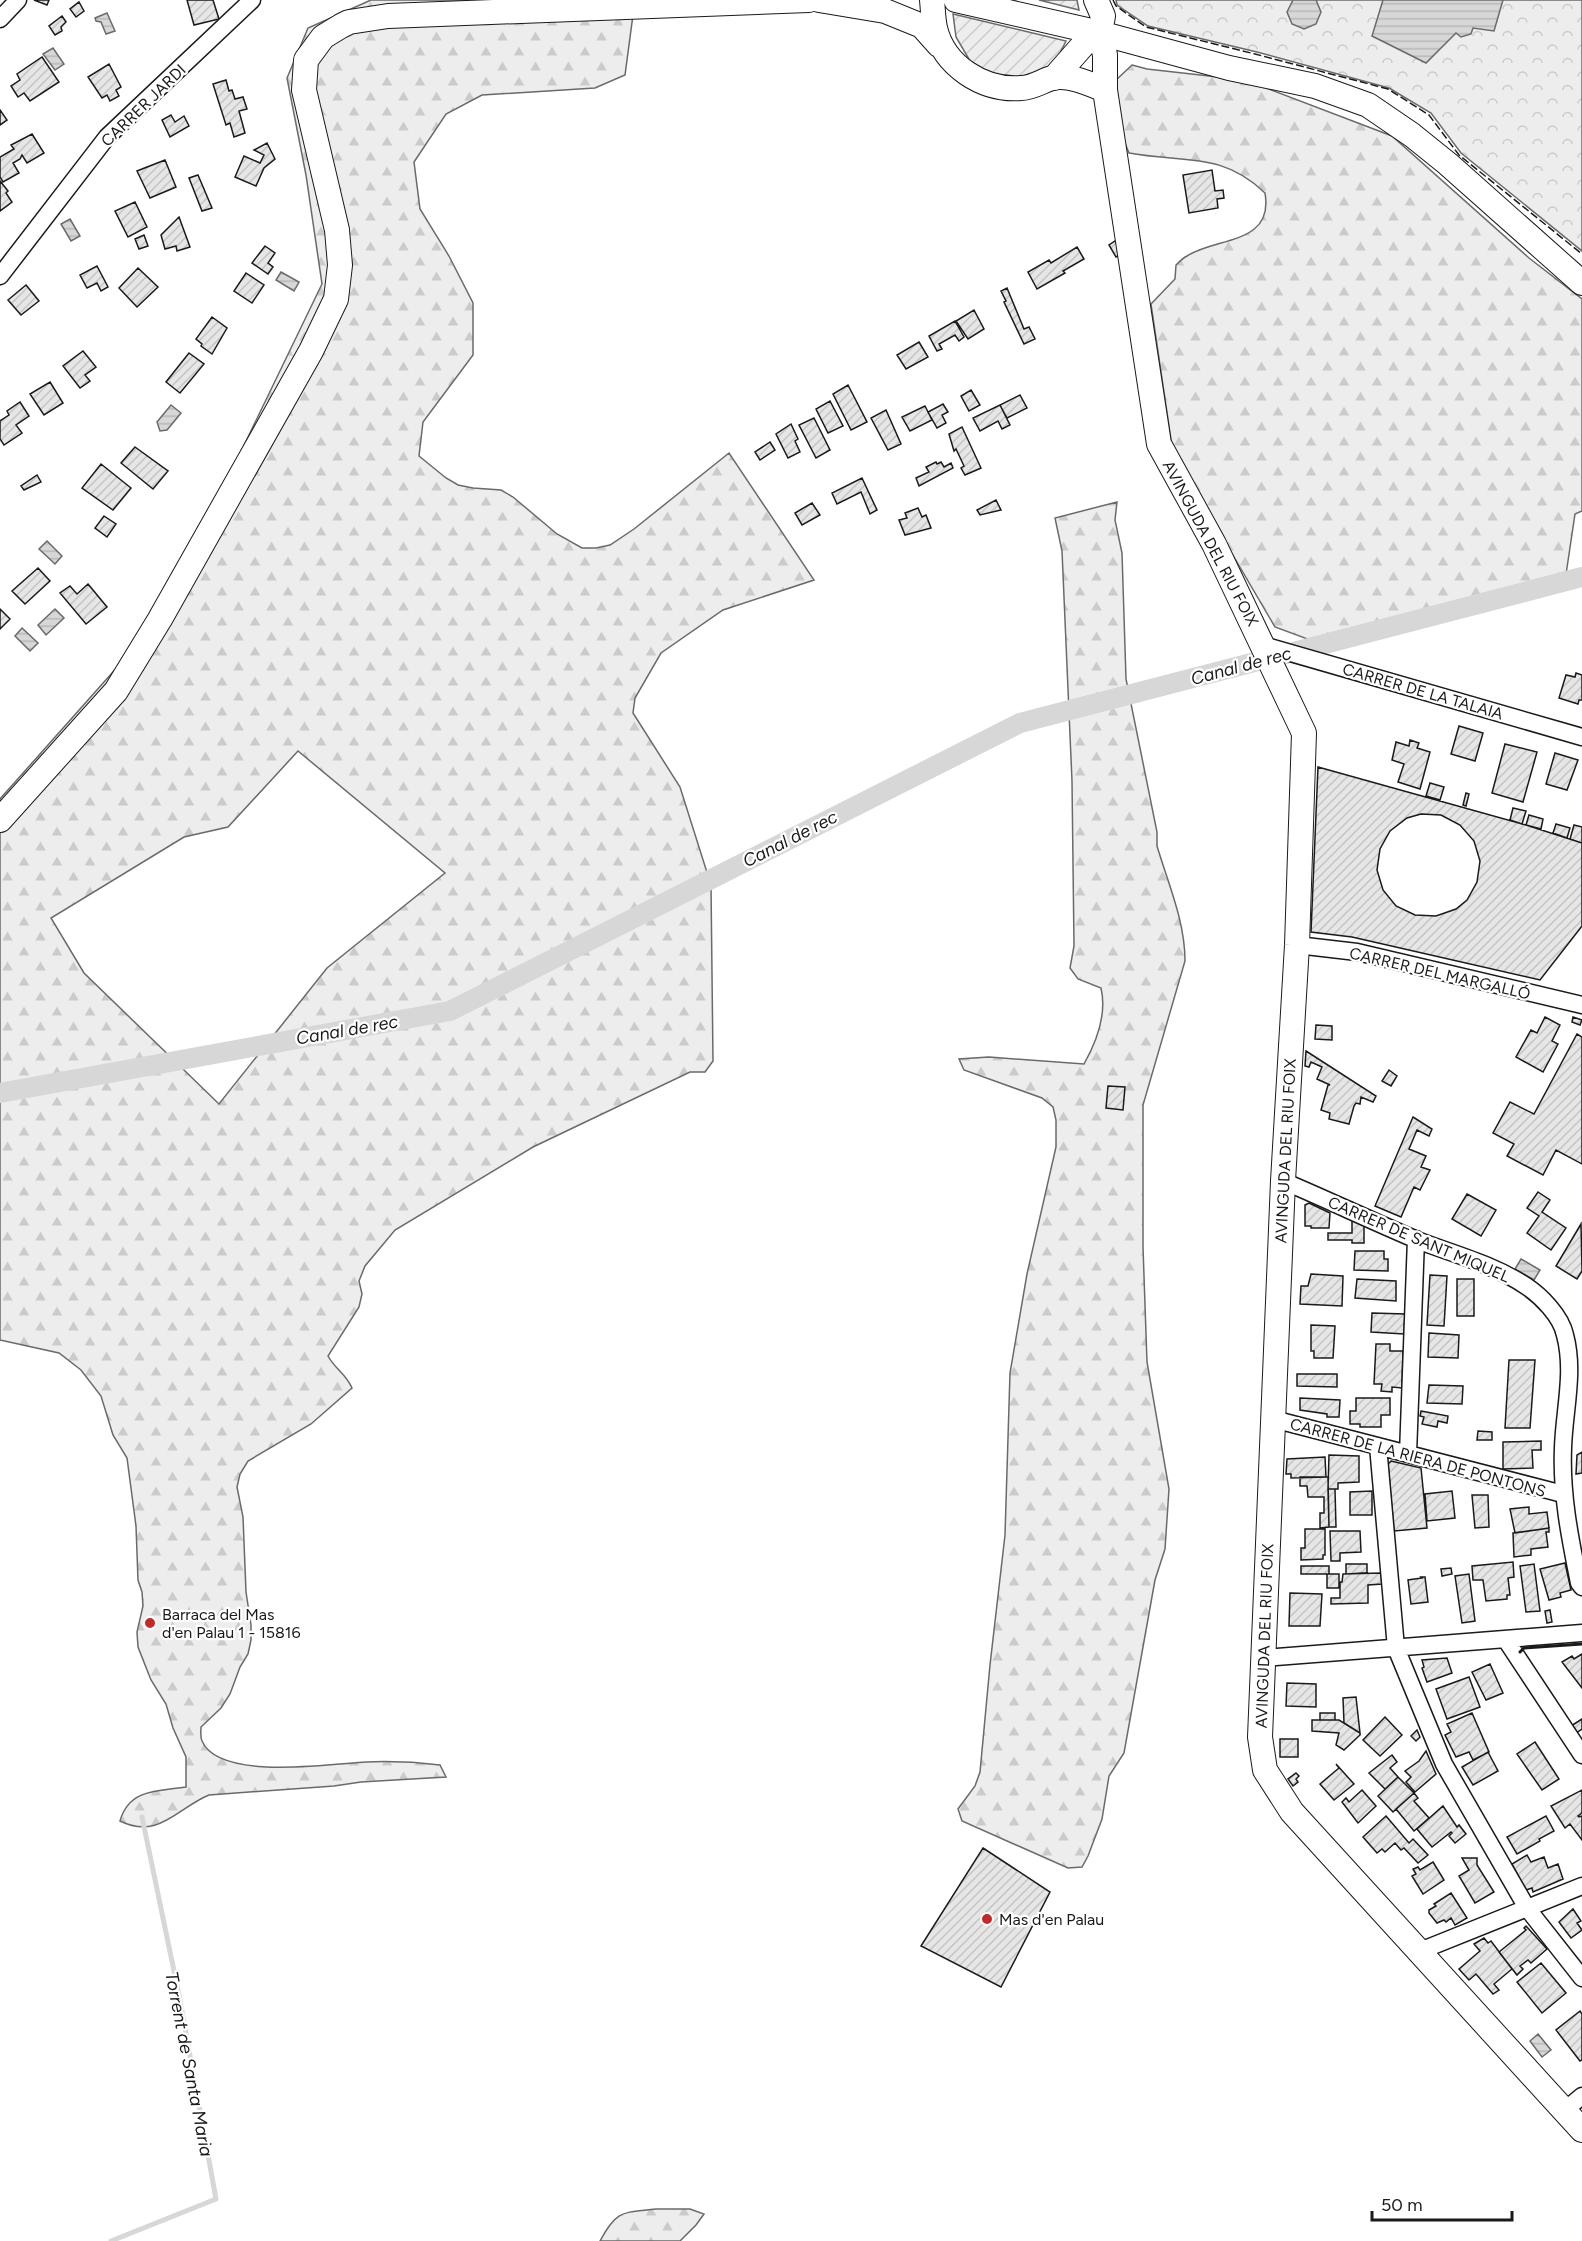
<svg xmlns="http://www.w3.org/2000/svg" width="1582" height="2241" font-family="Figtree,sans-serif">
<defs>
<pattern id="forest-firs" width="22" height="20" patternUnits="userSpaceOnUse" patternTransform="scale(1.5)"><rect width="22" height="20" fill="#ededed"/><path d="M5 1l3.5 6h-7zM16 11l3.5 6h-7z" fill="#cbcbcb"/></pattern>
<pattern id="park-crowns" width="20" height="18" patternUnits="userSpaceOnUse" patternTransform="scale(1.5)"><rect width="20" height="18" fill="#ededed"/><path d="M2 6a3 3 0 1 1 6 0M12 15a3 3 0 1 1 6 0" fill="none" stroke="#cbcbcb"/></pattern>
<pattern id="garden-furrows" width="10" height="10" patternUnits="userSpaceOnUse" patternTransform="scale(1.5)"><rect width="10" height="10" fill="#ededed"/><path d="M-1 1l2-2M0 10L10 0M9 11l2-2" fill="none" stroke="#cbcbcb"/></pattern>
<pattern id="water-rules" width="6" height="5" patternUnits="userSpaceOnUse" patternTransform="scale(1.5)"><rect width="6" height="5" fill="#d7d7d7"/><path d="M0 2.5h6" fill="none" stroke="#b8b8b8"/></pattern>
<pattern id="building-hatch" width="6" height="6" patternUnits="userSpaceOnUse" patternTransform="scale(1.5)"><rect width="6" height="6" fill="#e6e6e6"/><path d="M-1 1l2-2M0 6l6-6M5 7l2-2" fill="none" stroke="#c5c5c5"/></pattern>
</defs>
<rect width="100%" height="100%" fill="#fff"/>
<!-- forest -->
<path fill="url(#forest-firs)" stroke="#6a6a6a" stroke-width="1.5" fill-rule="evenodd" d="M371,0H635L625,75L595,88L482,95L446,114L414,162L420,209L449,256L473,303V355L423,422L419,456L446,478L458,485L473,488L501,490L513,497L557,534L582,548H596L610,545L634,529L729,453L814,580L723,610L661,653L635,698L633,713L680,787L711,885L713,1061L705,1072H690L533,1147L395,1230L365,1266L359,1281L362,1294L359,1307L328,1356C335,1369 346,1374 352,1388L311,1424L248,1461L240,1474L237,1487L243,1517L246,1592L251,1625V1640L248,1654L240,1667L230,1694L221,1708L201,1727C201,1731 200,1737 202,1741C219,1781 331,1764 366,1762C390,1761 415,1762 440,1765L446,1777L361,1782L334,1786L209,1795C177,1808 159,1840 120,1821C129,1789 157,1791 186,1787V1757L173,1728L166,1704L151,1680L138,1647L137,1632L143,1606L142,1592L138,1580L136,1526L127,1458L113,1435L101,1396L81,1370L59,1353L0,1340V799L160,619L322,284L306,175L287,78L308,28ZM298,751L445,873L327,968L219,1104L84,973L51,918L184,837L228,827Z
M1132,65L1147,69L1245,80L1392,136L1529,258L1582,299V511L1575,514L1565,581L1337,650L1275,627L1173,453L1151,304L1175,279L1176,265C1179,262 1183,258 1187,256C1216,237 1274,245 1265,193C1222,151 1182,163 1129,153L1124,141L1115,81Z
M1117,502L1115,520L1122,553L1126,679L1157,832V846C1168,883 1185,921 1185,961L1143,1105V1247L1147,1362L1169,1489L1165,1549L1155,1580L1124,1753L1109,1776L1102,1819L1088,1856L1082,1867L1068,1868L962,1821L958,1809L975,1786L980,1772L990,1665L1005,1535L1010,1373L1027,1274L1056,1147V1120L1053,1107L1042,1098L964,1070L959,1059L989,1057L1084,1064C1097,1041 1107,1014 1101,988L1078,979L1070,968L1074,946L1072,781L1062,551L1055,518Z
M656,2209H690L704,2214L696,2225L680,2241H600C617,2209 623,2213 656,2209Z"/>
<!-- park -->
<path fill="url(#park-crowns)" stroke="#6a6a6a" stroke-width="1.5" d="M1116,0H1582V251L1461,153L1431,113L1389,88L1257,52L1148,26L1117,5Z"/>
<!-- garden -->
<path fill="url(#garden-furrows)" stroke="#6a6a6a" stroke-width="1.5" d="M1039,0H1077L1079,10Z
M953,14L1066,41L1054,65L1025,79L995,78L970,61L956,37Z"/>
<!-- water -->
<path fill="url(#water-rules)" stroke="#6a6a6a" stroke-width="1.5" d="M1293,0H1316L1321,12L1316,24L1304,29L1292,24L1287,12Z
M1383,0H1503L1494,31L1473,28L1471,34L1461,37L1456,33L1426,63L1372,36Z
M107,13L115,31L106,34L101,22L96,21L95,18Z
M53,48L64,64L55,70L43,54Z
M70,219L80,236L71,241L61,224Z
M281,272L299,282L294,291L276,280Z
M171,405L181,413L167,430L160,431L157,422Z
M47,541L62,556L55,564L39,549Z
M55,609L64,618L46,635L38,625Z
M22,628L38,643L30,651L15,636Z
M1521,1259L1540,1270L1534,1280L1515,1269Z
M1538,2034L1551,2050L1542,2057L1530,2041Z"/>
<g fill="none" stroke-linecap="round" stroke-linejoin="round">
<!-- stream -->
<path stroke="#d7d7d7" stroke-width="5" d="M111,2241L216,2199L179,1995L142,1817"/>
<!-- canal -->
<path stroke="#d7d7d7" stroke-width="20" d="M0,1093L450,1011L1020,723L1582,577"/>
</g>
<!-- building -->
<path fill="url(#building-hatch)" stroke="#1a1a1a" stroke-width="1.5" fill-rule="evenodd" d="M34,0H49L47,5Z
M187,0H213L219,19L194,25Z
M79,2L84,11L76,17L70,9Z
M62,16L66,22L61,27L62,31L55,35L49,26Z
M42,57L59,82L30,101L24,93L18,97L11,86L20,80L17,74Z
M109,64L121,87L116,90L119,96L110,101L107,95L102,98L88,77Z
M226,80L229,91L232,90L235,99L243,97L247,109L239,111L245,133L234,137L230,123L226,125L213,84Z
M0,110L7,120L0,125Z
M171,115L175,122L184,116L189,126L170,137L162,120Z
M32,134L44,153L27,163L22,155L20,159L13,163L19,173L3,182L0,177V157L14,149L11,145Z
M267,143L275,159L264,168L256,186L235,177L244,156L260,163L264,155L254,150Z
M165,160L176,187L150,198L137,171Z
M1212,170L1215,191L1223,190L1224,198L1217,199L1218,208L1189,213L1183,175Z
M198,175L212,208L202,211L189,178Z
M0,181L8,191L6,193L12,202L0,211Z
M135,202L147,227L128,237L115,211Z
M179,217L190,247L177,251L176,246L165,249L161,235Z
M144,235L148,246L139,249L135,239Z
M1115,241L1118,245V256L1116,257L1109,245Z
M265,246L275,253L268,263L273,267L268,274L252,263Z
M1077,247L1084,259L1063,271L1065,273L1037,289L1028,272L1049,260L1051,263Z
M97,266L108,287L101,291L97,283L87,288L80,275Z
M138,268L158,287L137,307L119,288Z
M246,273L264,285L252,303L234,291Z
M26,285L39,301L21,315L8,300Z
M1007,288L1024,329L1029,327L1035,339L1024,344L1004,302L1006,301L1001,291Z
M974,310L984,329L968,339L956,321Z
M212,317L227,328L212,354L201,346L202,344L196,339Z
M955,321L964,337L959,341L955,335L939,344L942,349L937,351L929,336Z
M919,342L928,357L906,369L897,355Z
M83,351L96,367L85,375L90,381L80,388L63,366Z
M189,353L204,364L180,393L166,382Z
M50,382L63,403L44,415L30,394Z
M848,385L867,422L851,430L833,394Z
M971,390L980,405L969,411L961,396Z
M1020,395L1027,408L1007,418L1000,405Z
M830,401L843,426L828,433L816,409Z
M20,402L29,416L16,425L22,433L4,445L0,439V421L9,415L7,411Z
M943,404L948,412L942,415L946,423L937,428L928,412Z
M1000,405L1010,425L1002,429L998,421L980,431L973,418Z
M925,406L932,420L910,431L902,417Z
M886,410L901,444L888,450L871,418Z
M814,418L830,450L816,458L799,425Z
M791,424L798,439L795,441L800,452L788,458L776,434Z
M962,427L981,468L965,475L961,468L964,466L956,449L954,451L949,434Z
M770,442L775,450L760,460L755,452Z
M135,447L168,471L153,489L121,463Z
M936,462L937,464L941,462L944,467L951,463L953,468L919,486L916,478L929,472L926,467Z
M101,464L131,488L113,510L82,488Z
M37,475L41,482L24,490L21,486Z
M862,478L877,510L870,514L861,492L837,504L832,493Z
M996,500L1001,510L980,515L977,510Z
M812,503L820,515L802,525L795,513Z
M918,508L922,517L926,515L931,528L905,535L899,520L907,518L905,513Z
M104,516L116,524L107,537L95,528Z
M38,568L50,581L25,604L12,591Z
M88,584L107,607L86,624L60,593L70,586L77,594Z
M0,609L10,619L0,629Z
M1576,673L1582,675V700H1579L1578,704L1559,698L1566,675L1575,677Z
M1459,726L1483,733L1475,761L1451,754Z
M1410,740L1419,743L1417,748L1430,752L1420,789L1398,782L1404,764L1392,760L1396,742L1409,746Z
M1505,744L1537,752L1523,802L1492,793Z
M1555,753L1578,760L1567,790L1546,784Z
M1318,767L1526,825L1582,843V926L1540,980L1352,937L1311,932ZM1421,814L1441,815L1460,825L1474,841L1480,861L1477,882L1467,900L1456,909L1436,916L1415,915L1396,906L1383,890L1377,870L1380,849L1390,831L1407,818Z
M1430,783L1444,787L1440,800L1426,796Z
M1466,793L1469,794L1466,806L1463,805Z
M1513,808L1526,811L1522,824L1510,820Z
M1529,815L1543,819L1541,829L1526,825Z
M1556,824L1570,828L1567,838L1553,833Z
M1574,825L1582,827V843L1570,839Z
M1545,1017L1560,1025L1552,1041L1558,1044L1543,1072L1516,1057L1531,1030L1537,1033Z
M1573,1017L1582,1020L1580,1025L1572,1022Z
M1316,1025L1332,1026V1040L1315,1039Z
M1577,1034L1582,1037V1164L1556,1150L1543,1175L1507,1156L1514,1144L1493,1133L1510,1102L1534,1114Z
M1306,1051L1376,1096L1373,1102L1361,1097L1360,1104L1356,1103L1354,1106L1349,1124L1329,1119L1330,1113L1321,1110L1328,1085H1330L1317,1079L1322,1067L1311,1062L1309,1067L1305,1066Z
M1389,1070L1397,1076L1391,1086L1382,1081Z
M1108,1086L1125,1087L1123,1110L1106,1108Z
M1413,1117L1432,1129L1429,1136L1417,1130L1409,1149L1426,1156L1421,1167L1430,1170L1420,1190L1414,1187L1401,1217L1375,1206Z
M1538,1192L1550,1200L1542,1212L1566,1228L1551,1250L1527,1233L1539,1216L1527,1208Z
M1467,1194L1496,1210L1481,1236L1452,1219Z
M1309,1203L1330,1213L1329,1228H1311V1226H1305V1205Z
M1352,1218L1364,1224V1243H1352V1240H1328V1233H1352Z
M1581,1224L1582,1271L1577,1279L1556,1266Z
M1355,1251H1384V1259H1388V1271L1354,1270Z
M1311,1274L1343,1276L1342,1306L1300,1304L1301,1286H1308Z
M1430,1275L1447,1276L1444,1326L1427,1325Z
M1357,1279L1396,1281V1301L1355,1298Z
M1457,1279H1474V1316H1457Z
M1372,1313L1405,1314L1404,1334L1371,1332Z
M1311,1325L1335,1326L1333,1358H1314V1351H1311Z
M1429,1333L1459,1335L1458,1358L1428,1357Z
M1376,1344H1390V1351H1403L1402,1388L1392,1387V1392L1381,1391L1382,1384H1374Z
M1509,1360H1535L1530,1428H1505Z
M1297,1374H1337V1387L1297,1386Z
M1429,1385L1463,1386L1462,1404L1427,1403Z
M1300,1398L1340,1400L1339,1417H1327V1414L1300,1410Z
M1356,1398H1390V1415H1381V1427H1360V1424H1350V1411H1356Z
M1421,1411L1448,1416L1447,1423L1438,1421L1437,1427L1422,1424L1424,1417L1420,1416Z
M1478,1431L1492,1432V1440H1477Z
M1541,1441V1450H1532L1533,1468L1503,1469V1442Z
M1582,1452V1473L1576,1474L1577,1455Z
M1329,1455L1359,1456V1482L1338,1483V1489H1328Z
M1325,1457L1326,1477L1291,1478V1474H1286L1287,1459Z
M1391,1461L1421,1468L1427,1528L1394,1531L1388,1464Z
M1300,1477H1328L1329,1527L1320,1528V1513H1324V1497H1308L1307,1486H1300Z
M1328,1489H1335L1336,1527H1329Z
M1372,1491V1515H1350V1492Z
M1452,1491L1455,1518L1427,1521L1425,1494Z
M1472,1495H1488L1489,1527L1475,1528Z
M1529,1507V1514L1547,1512L1549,1528L1515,1533L1510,1509Z
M1549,1528V1532H1546L1548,1547L1531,1549V1555L1514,1557L1513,1533Z
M1305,1529H1325V1555H1323V1559L1301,1560V1548H1305Z
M1330,1531H1360L1361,1552L1340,1553V1561H1331Z
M1513,1562L1514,1577L1508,1578L1510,1595H1507V1599L1486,1601L1483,1580H1473L1472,1566Z
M1565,1563L1571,1590L1560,1593L1561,1597L1549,1600L1540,1569Z
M1346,1564H1367V1573L1346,1574Z
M1534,1564L1540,1611L1526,1612L1520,1566Z
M1301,1566H1329V1574H1301Z
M1451,1568L1452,1574L1442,1576L1441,1569Z
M1381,1573L1382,1584L1368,1585V1603L1331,1604V1598H1340V1582H1342L1343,1574Z
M1327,1574H1339V1588H1327Z
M1469,1574L1475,1621L1462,1623L1455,1576Z
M1421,1577H1425L1428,1602L1411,1604L1408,1580L1422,1578Z
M1290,1593L1322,1594L1320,1626H1289Z
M1550,1610L1552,1622L1547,1623L1545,1611Z
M1582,1654V1688L1562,1662L1572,1656L1574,1659Z
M1447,1658L1452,1673L1427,1682L1422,1668L1424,1667L1422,1660Z
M1490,1664L1503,1693L1486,1700L1472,1672Z
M1469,1677L1480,1707L1447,1719L1436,1689Z
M1287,1683L1316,1684V1707L1286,1706Z
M1356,1697L1360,1733L1344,1723L1343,1698Z
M1320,1713H1335V1720H1320Z
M1472,1713L1489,1752L1473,1760L1469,1752L1456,1757L1445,1735L1451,1732L1447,1724Z
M1385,1717L1402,1735L1380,1756L1363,1740Z
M1582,1719V1729L1576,1733L1571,1726Z
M1312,1720H1339L1360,1733V1735L1344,1750L1336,1745L1339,1733L1312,1731Z
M1417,1730L1420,1737L1416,1741L1411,1736Z
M1280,1739H1298V1757H1280Z
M1535,1742L1559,1779L1542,1790L1517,1754Z
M1426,1751L1436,1774L1415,1792L1406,1782L1411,1777L1405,1771L1419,1761Z
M1488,1752L1498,1771L1473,1785L1462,1767Z
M1392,1755L1397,1762L1390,1768L1398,1777L1385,1789L1369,1773Z
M1336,1764L1354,1784L1334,1800L1320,1784L1339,1768Z
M1296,1773L1299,1776L1296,1779L1298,1782L1293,1786L1288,1779Z
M1398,1777L1414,1793L1393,1812L1378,1796Z
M1362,1790L1376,1806L1358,1823L1342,1802L1346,1798L1349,1802Z
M1582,1790V1813L1578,1816L1579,1817L1582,1816V1840L1570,1824L1565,1828L1551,1806Z
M1414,1793L1418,1798L1414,1801L1429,1818L1414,1831L1396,1809Z
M1443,1806L1457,1827L1459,1825L1466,1834L1455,1843L1449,1836L1452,1833L1451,1832L1432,1847L1417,1829Z
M1386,1816L1409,1843L1413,1839L1428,1855L1418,1863L1404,1848L1401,1850L1395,1843L1385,1852L1382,1849L1377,1853L1363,1837Z
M1546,1816L1554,1831L1539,1839L1540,1841L1517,1854L1507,1837Z
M983,1848L1050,1892L1001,1987L921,1946Z
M1527,1855L1531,1862L1544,1857L1548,1868L1558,1864L1563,1879L1533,1892L1532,1888L1526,1890L1512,1864Z
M1462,1858H1477V1865L1494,1892L1475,1903L1459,1876L1469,1870Z
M1433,1862L1444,1880L1423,1894L1412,1876L1416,1874L1413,1869L1418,1867L1420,1870Z
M1451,1893L1467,1918L1455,1925L1451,1918L1446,1922L1444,1920L1437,1923L1429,1913V1910L1436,1906L1434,1904Z
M1573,1909L1581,1921L1577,1923L1582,1930L1571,1938L1559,1922Z
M1526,1926L1547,1949L1531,1963L1528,1960L1520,1966L1523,1969L1517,1975L1499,1952L1526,1930L1524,1928Z
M1484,1938L1488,1943L1491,1941L1512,1969L1494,1984L1499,1990L1493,1994L1476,1974L1469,1980L1459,1969L1480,1951L1474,1944Z
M1541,1963L1566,1993L1542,2013L1517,1982Z
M1580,2011L1582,2014V2060L1580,2061L1556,2030Z"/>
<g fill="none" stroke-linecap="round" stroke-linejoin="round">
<defs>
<path id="street" d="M0,19L18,0
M0,276L107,137L252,0
M1263,645L1582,737
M1297,945L1357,952L1582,1005
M1283,1181C1328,1200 1372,1221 1417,1240C1453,1254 1493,1264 1526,1286C1541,1296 1561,1316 1565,1335C1575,1372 1564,1411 1563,1448C1561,1494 1570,1538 1579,1583L1582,1587
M1273,1419L1563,1494
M1378,1446L1396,1648L1444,1764L1527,1908L1582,1978
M1408,1454L1416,1239
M1506,1640L1582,1755
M1263,1658L1582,1633
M1420,1951L1582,1886
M1565,2110L1582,2096"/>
<path id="secondary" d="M819,0L885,11L922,26L939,45
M932,0C933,9 933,19 935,28C944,66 983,91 1021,88C1032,88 1042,81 1052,78C1069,74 1090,84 1105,90
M956,0L1100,33L1229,68L1315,86L1368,105L1412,135L1448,164L1582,283
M1096,0L1103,16L1100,33L1105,55V90L1159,444L1214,544L1304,733L1297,945L1283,1181L1260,1737L1265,1770L1292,1812L1582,2130
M1054,78L1083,45L1100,33
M0,820L116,691L160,619L311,351L336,299L340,265L337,230L304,90L306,60L323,37L341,26L349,22L388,16L809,0"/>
</defs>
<!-- street casing -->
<use href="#street" stroke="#1a1a1a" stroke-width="19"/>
<!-- secondary casing -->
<use href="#secondary" stroke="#1a1a1a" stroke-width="26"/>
<!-- street -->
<use href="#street" stroke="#fff" stroke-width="16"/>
<!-- secondary -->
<use href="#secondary" stroke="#fff" stroke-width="24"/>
<!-- fence -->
<path stroke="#1a1a1a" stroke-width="1.5" stroke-dasharray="8 3" stroke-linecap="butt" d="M1113,0L1116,6L1146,27L1255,54L1388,89L1429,115L1459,155L1582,254"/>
<!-- wall -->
<path stroke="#1a1a1a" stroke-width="3" d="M1520,1652L1524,1648L1582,1644"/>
</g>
<!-- markers -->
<g fill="#c62828" stroke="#fff" stroke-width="2">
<circle cx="150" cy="1623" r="6"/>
<circle cx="987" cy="1919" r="6"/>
</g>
<g text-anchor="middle" stroke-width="4.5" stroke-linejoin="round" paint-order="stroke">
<!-- street labels -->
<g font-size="16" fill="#1a1a1a" stroke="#fff">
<text transform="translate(143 105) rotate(-44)" y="6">CARRER JARDI</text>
<text transform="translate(1211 543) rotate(62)" y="6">AVINGUDA DEL RIU FOIX</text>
<text transform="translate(1423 691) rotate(16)" y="6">CARRER DE LA TALAIA</text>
<text transform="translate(1440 973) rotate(13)" y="6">CARRER DEL MARGALLÓ</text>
<text transform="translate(1285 1151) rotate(-87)" y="6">AVINGUDA DEL RIU FOIX</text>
<text transform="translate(1419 1239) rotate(23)" y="6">CARRER DE SANT MIQUEL</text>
<text transform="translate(1418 1457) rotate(15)" y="6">CARRER DE LA RIERA DE PONTONS</text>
<text transform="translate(1264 1636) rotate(-88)" y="6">AVINGUDA DEL RIU FOIX</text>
</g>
<!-- poi labels -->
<g font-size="16" fill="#1a1a1a" stroke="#fff" text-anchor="start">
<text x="162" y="1620">Barraca del Mas<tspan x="162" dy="18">d'en Palau 1 - 15816</tspan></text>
<text x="999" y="1925">Mas d'en Palau</text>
</g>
<!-- water labels -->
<g font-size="18" font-style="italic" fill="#1a1a1a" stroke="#fff">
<text transform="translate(1241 666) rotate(-15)" y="6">Canal de rec</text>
<text transform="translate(790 839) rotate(-27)" y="6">Canal de rec</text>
<text transform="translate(347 1030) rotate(-10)" y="6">Canal de rec</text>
<text transform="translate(189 2064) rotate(79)" y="6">Torrent de Santa Maria</text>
</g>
</g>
<!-- scale -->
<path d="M1372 2211v9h140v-9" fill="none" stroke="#1a1a1a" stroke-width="3"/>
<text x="1381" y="2211" font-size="18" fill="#1a1a1a" stroke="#ffffff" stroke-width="4.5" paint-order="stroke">50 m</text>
</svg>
